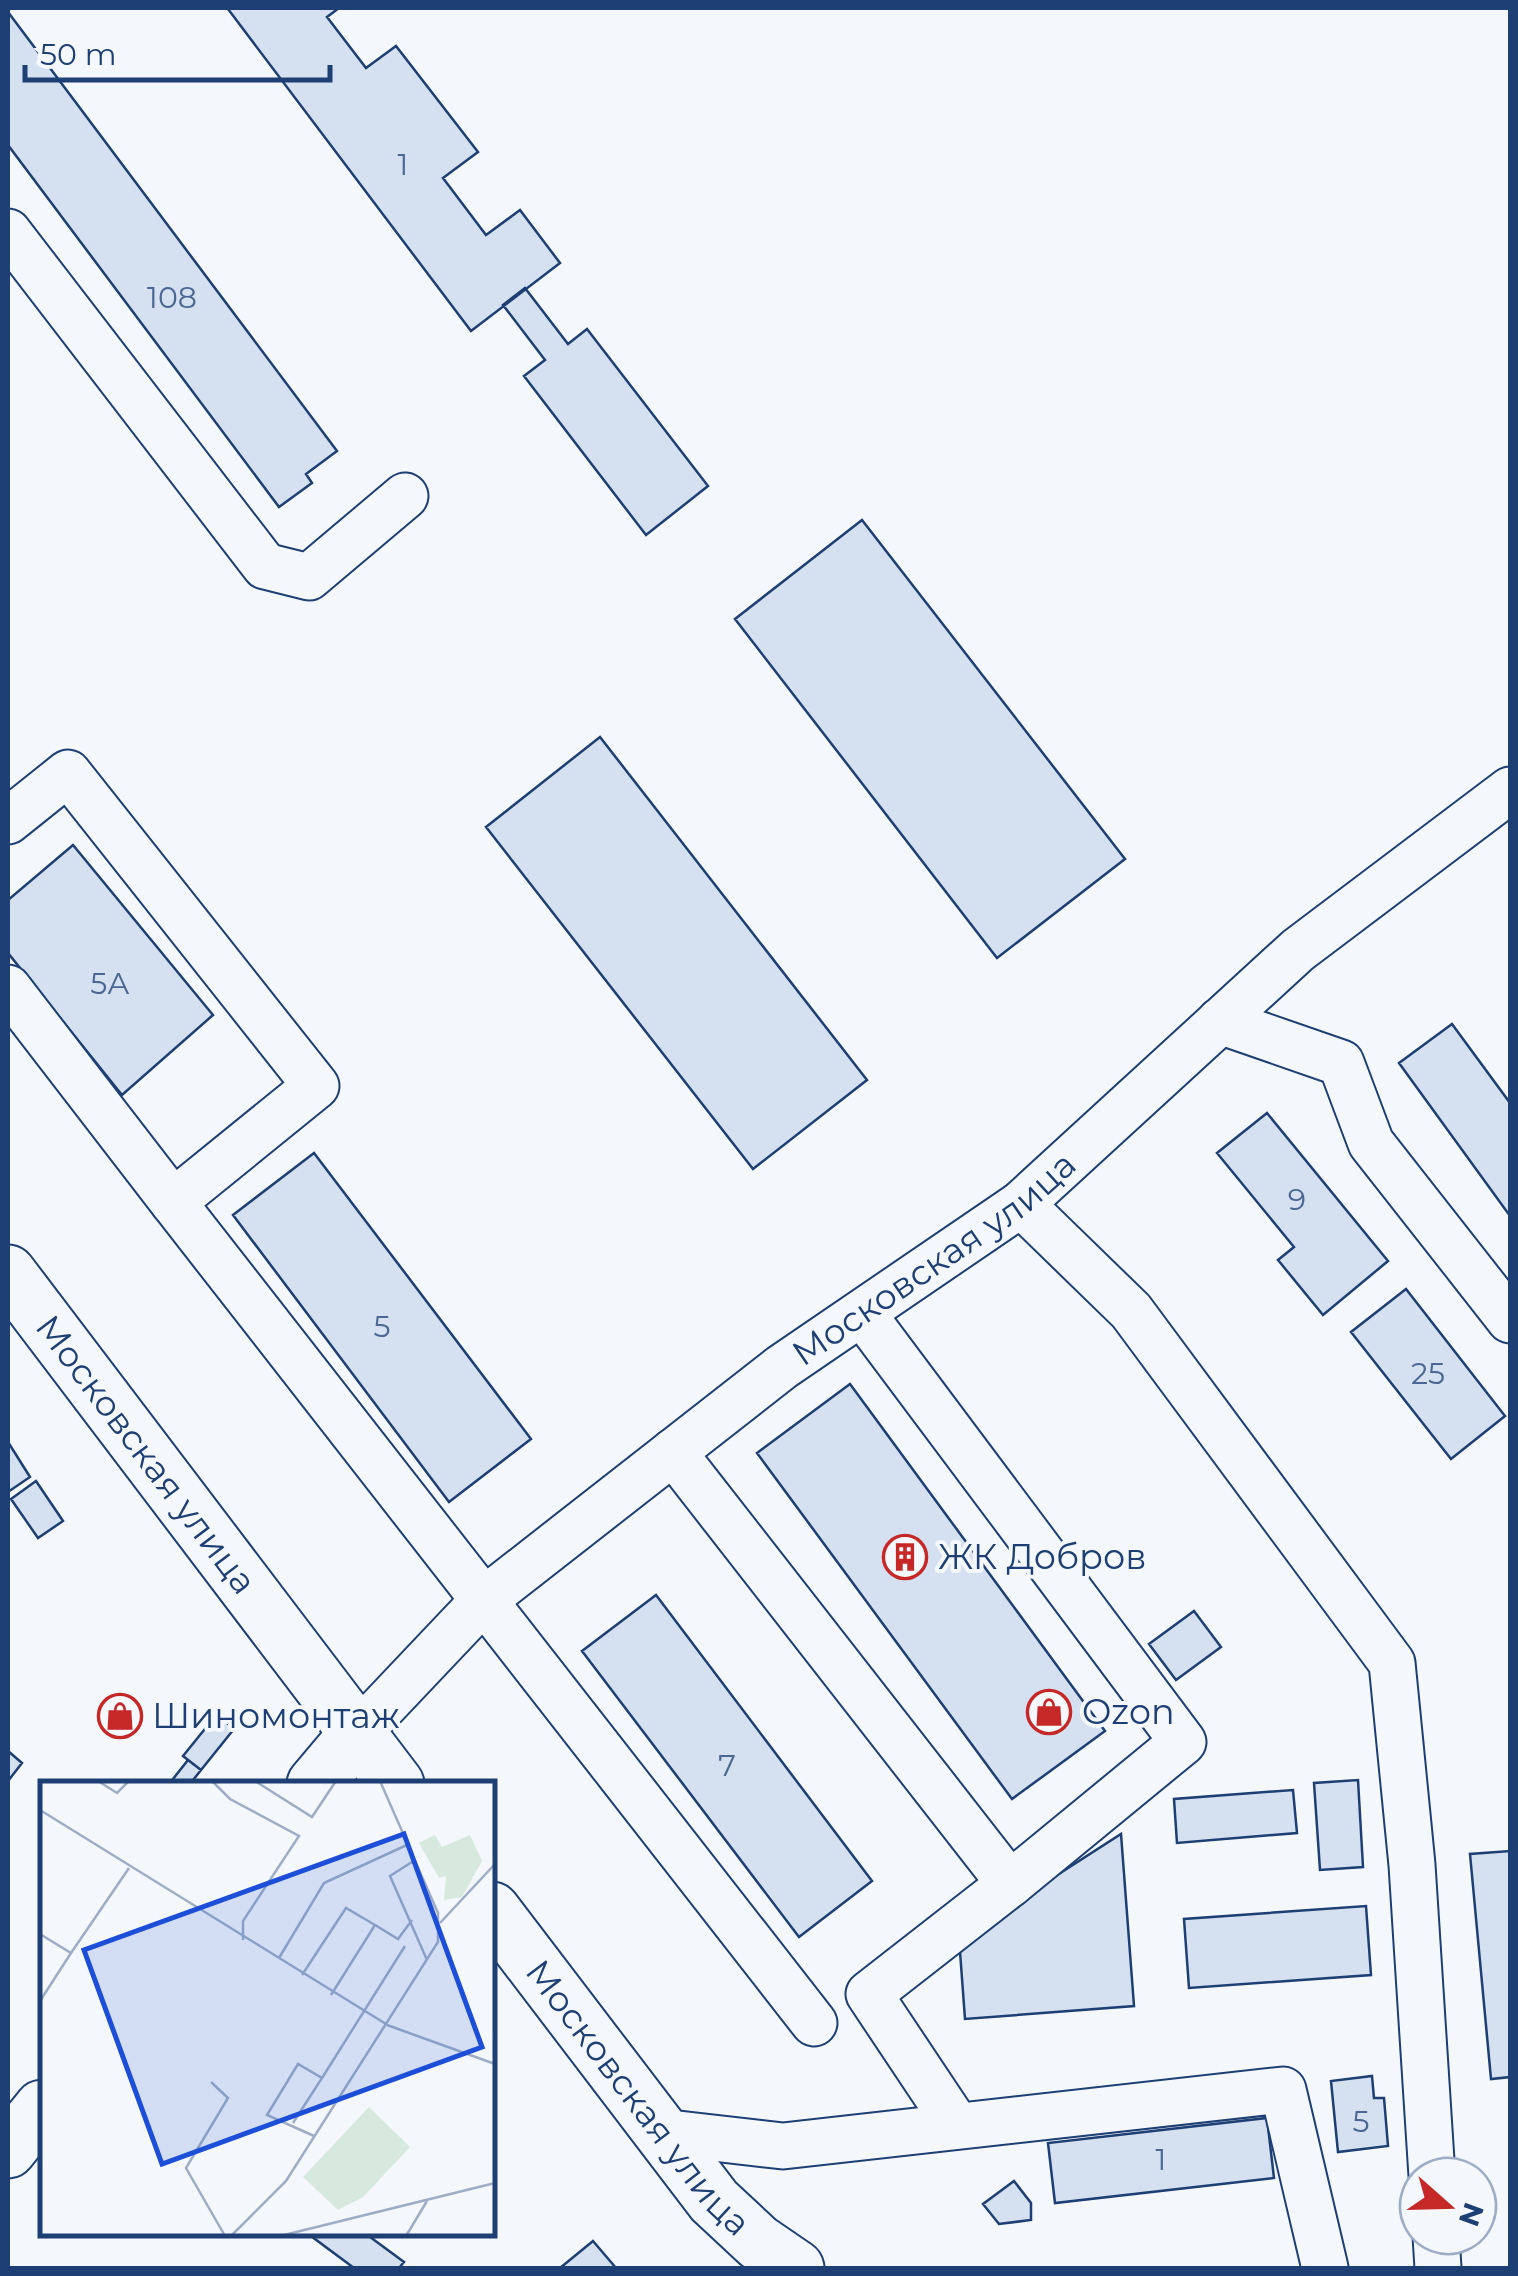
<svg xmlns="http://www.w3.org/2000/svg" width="1518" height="2276" font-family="Montserrat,sans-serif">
<rect width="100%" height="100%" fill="#f4f7fb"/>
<!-- building -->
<path fill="#d5e0f0" stroke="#1d3f73" stroke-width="2.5" d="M230,8H339L327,17L366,68L396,46L478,152L443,178L486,235L520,210L560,263L471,331L228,9Z
M8,12L337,451L306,474L312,483L279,507L8,145Z
M525,288L568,344L587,329L708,486L646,535L524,376L545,360L503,305Z
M862,520L1125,859L997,958L735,619Z
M600,737L867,1080L753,1169L486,827Z
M73,845L213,1015L122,1095L8,953V900Z
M1452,1024L1510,1103V1216L1399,1063Z
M1267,1113L1388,1261L1323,1315L1278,1260L1294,1247L1217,1153Z
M314,1153L531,1439L449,1502L233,1215Z
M1406,1289L1505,1416L1451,1459L1351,1332Z
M850,1384L1105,1731L1012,1799L757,1453Z
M8,1442L30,1477L8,1492Z
M36,1481L63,1521L38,1538L11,1499Z
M656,1595L872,1881L799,1937L582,1651Z
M1194,1611L1221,1647L1176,1680L1149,1644Z
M217,1714L234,1729L201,1770L183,1756Z
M8,1751L22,1763L8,1781Z
M188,1760L201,1770L190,1784H169Z
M1358,1780L1363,1867L1320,1870L1314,1783Z
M1293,1790L1297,1833L1177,1843L1174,1799Z
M1121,1834L1134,2006L965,2019L959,1938Z
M1510,1851V2077L1491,2079L1470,1854Z
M1366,1906L1371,1975L1189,1988L1184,1919Z
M1372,2076L1374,2098H1384L1388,2146L1338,2152L1331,2081Z
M1267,2118L1274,2178L1055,2203L1048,2143Z
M1014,2181L1031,2203V2220L999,2224L983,2204Z
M313,2234H366L404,2262L399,2268H354L311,2236Z
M593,2241L616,2268H560Z"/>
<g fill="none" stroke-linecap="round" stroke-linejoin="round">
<defs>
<g id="minor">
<path d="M8,232L265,566L309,577L405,496"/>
<path d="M8,821L68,773L316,1086L173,1202L8,988"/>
<path d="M1220,1021L1341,1063L1371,1143L1510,1320"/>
<path d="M173,1202L814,2023"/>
<path d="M1021,1204L1131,1311L1392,1663L1412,1865L1432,2176"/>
<path d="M862,1313L1183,1742L1010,1884"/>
<path d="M673,1452L1010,1884L869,1994L957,2126"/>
<path id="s1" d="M358,1733L484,1600L782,1367L1021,1204L1298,950L1510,790"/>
<path d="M661,2132L783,2146L1283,2090L1325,2268"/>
<path d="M1436,2236L1438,2268"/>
</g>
<g id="major">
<path id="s2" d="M8,1273L396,1784"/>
<path d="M315,1784L358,1733"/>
<path id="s3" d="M492,1910L714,2201L758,2242L796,2268"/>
<path d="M8,2150L42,2108"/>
</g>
</defs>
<!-- minor casing -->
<use href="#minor" stroke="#1d3f73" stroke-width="49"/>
<!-- major casing -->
<use href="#major" stroke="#1d3f73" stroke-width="59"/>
<!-- minor -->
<use href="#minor" stroke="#f4f7fb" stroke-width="45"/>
<!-- major -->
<use href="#major" stroke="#f4f7fb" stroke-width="55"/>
</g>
<!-- icons -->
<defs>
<symbol id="building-ring" viewBox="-11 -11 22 22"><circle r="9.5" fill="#f4f7fb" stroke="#c62828" stroke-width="1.5"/><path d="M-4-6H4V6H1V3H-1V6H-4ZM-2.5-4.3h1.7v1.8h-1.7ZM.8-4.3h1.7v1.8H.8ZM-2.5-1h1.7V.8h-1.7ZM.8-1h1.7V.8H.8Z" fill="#c62828"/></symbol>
<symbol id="shop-ring" viewBox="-11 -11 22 22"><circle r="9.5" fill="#f4f7fb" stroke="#c62828" stroke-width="1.5"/><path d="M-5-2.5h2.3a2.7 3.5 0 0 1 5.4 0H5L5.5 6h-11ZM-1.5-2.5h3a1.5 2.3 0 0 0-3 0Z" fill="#c62828"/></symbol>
</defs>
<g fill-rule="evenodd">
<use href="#building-ring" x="880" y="1532" width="50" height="50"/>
<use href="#shop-ring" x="1024" y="1687" width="50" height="50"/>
<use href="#shop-ring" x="95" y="1691" width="50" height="50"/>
</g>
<g text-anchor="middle" stroke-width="8" stroke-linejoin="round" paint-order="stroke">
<!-- number labels -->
<g font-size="30" fill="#4b6792">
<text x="403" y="175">1</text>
<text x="172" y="308">108</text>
<text x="110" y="994">5А</text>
<text x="1297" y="1210">9</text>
<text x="382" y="1337">5</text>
<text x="1428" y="1384">25</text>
<text x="727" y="1776">7</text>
<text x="1361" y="2132">5</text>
<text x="1161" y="2170">1</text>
</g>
<!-- street labels -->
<g font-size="35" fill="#1d3f73" stroke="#f4f7fb">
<text dy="12" stroke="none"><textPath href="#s1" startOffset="748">Московская улица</textPath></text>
<text dy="12" stroke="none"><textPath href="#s2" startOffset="228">Московская улица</textPath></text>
<text dy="12" stroke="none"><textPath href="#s3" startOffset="238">Московская улица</textPath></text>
</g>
<!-- poi labels -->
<g font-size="35" fill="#1d3f73" stroke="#f4f7fb" text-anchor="start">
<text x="938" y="1569">ЖК Добров</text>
<text x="1082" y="1724">Ozon</text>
<text x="152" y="1728">Шиномонтаж</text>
</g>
</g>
<!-- overview -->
<g transform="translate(40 1781)">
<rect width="455" height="455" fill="#f4f7fb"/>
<path d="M395,54L402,66L430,54L442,80L422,116L404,119L406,95L399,97L379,62ZM329,326L370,366L323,416L298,429L263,396Z" fill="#d7e8df"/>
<path fill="none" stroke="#9eadc5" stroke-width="2.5" d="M58,0L77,12L89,0M172,0L190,18L259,55L203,140V159M215,0L272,36L296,0M0,29L346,243M375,79L350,95L387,179M400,142L455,83M0,153L31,172L89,87M239,177L284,102L369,63M262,194L306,127L335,144M291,214L335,144L358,158L372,139M0,220L31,172M347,244L455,283M282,297L365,165M171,301L188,317L146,387L185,455M253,342L282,297L258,283L227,334L274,355M191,455L246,400L398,161V132L340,0M240,455L455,402M366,455L387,420"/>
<path fill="#1d4ed8" fill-opacity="0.15" stroke="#1d4ed8" stroke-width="5" d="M364,53L442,266L122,383L44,169Z"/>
<rect width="455" height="455" fill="none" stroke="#1d3f73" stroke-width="5"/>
</g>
<!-- border -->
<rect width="1518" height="2276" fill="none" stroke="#1d3f73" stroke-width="20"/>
<!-- north arrow -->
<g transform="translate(1448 2206) rotate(110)"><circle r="48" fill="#f4f7fb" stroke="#9eadc5" stroke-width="2.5"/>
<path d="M0-8L18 38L0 25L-18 38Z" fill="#c62828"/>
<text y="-15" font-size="28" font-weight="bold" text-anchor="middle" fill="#1d3f73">N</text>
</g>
<!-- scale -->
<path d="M25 65v15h305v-15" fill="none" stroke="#1d3f73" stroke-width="5"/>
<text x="40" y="65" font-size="30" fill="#1d3f73" stroke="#f4f7fb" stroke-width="8" paint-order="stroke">50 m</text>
</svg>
